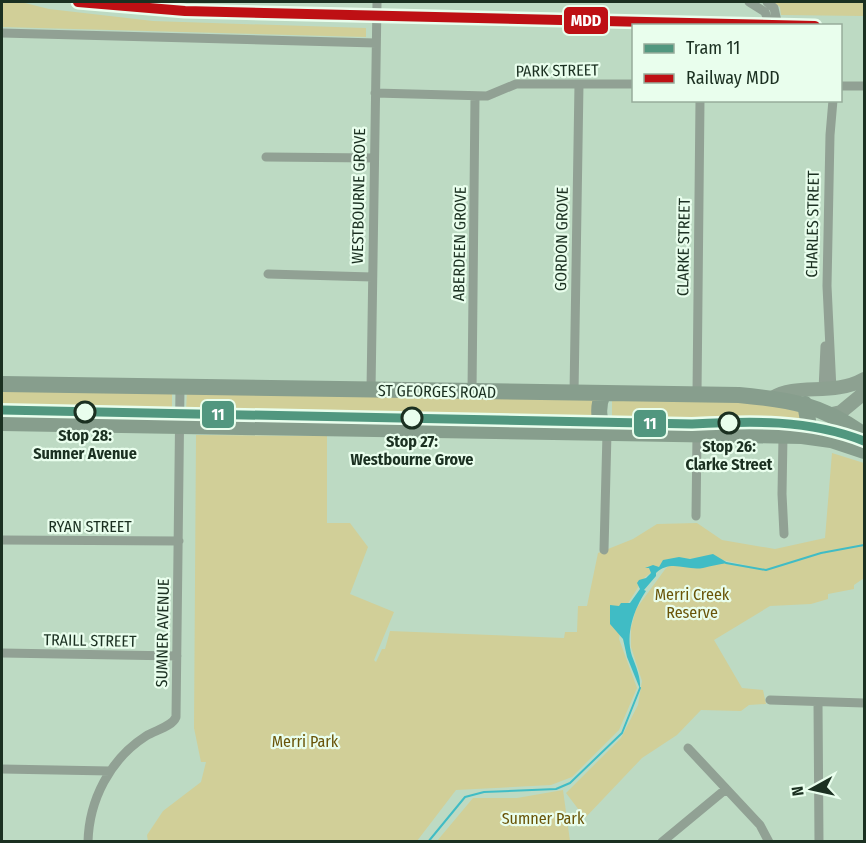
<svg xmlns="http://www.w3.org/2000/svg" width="866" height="843" font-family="'Fira Sans Condensed',sans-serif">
<rect width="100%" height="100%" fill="#bddac3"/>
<!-- green -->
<path fill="#d1cf98" d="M2,2H21L49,9L153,21L366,28V37L2,27Z
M773,2H864V16L781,15L780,7Z
M2,387L172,390V411L86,409V405H46L45,409L2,408Z
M187,391L597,398V420L415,415L414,412L374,411L373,414L186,411Z
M612,399L753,401L800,412L803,424L742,420L741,416L689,418L688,422L612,420Z
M196,435L327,436V523H350L368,547L350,594L394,612L374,660L376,662L382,649H385L390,631L564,638L565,632H577L578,606H587L598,553L633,539L657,524L697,523L722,540L775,549L825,538L832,453L864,463V578L854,585V589L828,594V599L811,604L770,606L714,640L742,688L763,690L766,704L749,705L741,711L701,710L677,735L642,758L585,818L566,793L621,738L638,705L642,681L631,647V628L636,609L666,568L676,561L708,560L749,566L710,557L666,561L644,578L623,611L619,639L637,688L619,730L572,777L551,785L456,790L417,841L148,842L147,835L163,811L201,782L206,762H201L194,728Z
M563,790L570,841H437L473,798H517Z"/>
<!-- water -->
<path fill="#40bcc5" d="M713,554L728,563C719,564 711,566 703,568C686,571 671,559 656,573V576L644,590L646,591C634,609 625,634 632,656C636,667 641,677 640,689L627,657L623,639L610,624V605L619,606L621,603H630L640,589L637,583L639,580L646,578L651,573L649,568H645L653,565L659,567L663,560L679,557L690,559Z"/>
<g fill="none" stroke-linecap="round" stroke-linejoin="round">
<!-- stream -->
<path stroke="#40bcc5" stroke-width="2" d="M726,563L766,570L821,553L864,545
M428,842L465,797L484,792L556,789L570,783L622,733L640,688"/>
<!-- street -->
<path stroke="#91a194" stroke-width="9" d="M749,2L765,12L770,26
M767,2L774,8L778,26
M2,33L376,43
M840,86H864
M375,93L487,96L516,84H634
M266,157L374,158
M268,274L372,277
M371,390L377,2
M823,390L825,346
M832,390L827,286L830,135L833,100
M472,392L475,96
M574,393L579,84
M697,394L700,100
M783,436L782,494L784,534
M696,516L697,435
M2,540L179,541
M604,550L607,433
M2,653L177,656
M770,700L864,703
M818,703L819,842
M688,748L760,825L769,842
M2,769L110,771
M88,842C89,800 110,759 146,736C155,730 172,727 176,717L180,387
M662,842L726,789"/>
<!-- secondary -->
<path stroke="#8da191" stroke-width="14" d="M772,398C798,382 832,397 864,379
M832,414L841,412L864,393"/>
<!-- highway -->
<path stroke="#879e8d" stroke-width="16" d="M2,384L739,395C790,400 821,404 864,435
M603,394C597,407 598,422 607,433
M2,423L802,436L831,440L864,451
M802,436L809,426L805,404"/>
<defs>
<path id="rail-1" d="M78,2L185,11L815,26"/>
</defs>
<!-- rail-1 casing -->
<use href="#rail-1" stroke="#e9feed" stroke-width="15"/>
<!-- rail-1 -->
<use href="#rail-1" stroke="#be1014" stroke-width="10"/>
<defs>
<path id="tram-1" d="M2,410L692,424C751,421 808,419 864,441"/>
</defs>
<!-- tram-1 casing -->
<use href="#tram-1" stroke="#e9feed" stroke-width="14"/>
<!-- tram-1 -->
<use href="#tram-1" stroke="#51977f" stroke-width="9"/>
</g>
<!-- markers -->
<g fill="#e9feed" stroke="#1b3021" stroke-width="3">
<circle cx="85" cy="412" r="10"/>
<circle cx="412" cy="418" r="10"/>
<circle cx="729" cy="423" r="10"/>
</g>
<g text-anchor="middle" stroke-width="4.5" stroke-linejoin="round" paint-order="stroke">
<!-- street labels -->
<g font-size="16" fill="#1b3021" stroke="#e9feed">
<text transform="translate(557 70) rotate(-1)" y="6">PARK STREET</text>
<text transform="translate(358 196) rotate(-89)" y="6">WESTBOURNE GROVE</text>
<text transform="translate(812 224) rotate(-89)" y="6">CHARLES STREET</text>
<text transform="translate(561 239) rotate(-89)" y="6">GORDON GROVE</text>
<text transform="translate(459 244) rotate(-89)" y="6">ABERDEEN GROVE</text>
<text transform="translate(683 247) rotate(-89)" y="6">CLARKE STREET</text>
<text transform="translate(437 391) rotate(1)" y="6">ST GEORGES ROAD</text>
<text x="90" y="532">RYAN STREET</text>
<text transform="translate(162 633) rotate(-89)" y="6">SUMNER AVENUE</text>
<text transform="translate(90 640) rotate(1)" y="6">TRAILL STREET</text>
</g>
<!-- stop labels -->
<g font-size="16" font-weight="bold" fill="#1b3021" stroke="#e9feed">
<text x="85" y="441">Stop 28:<tspan x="85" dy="18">Sumner Avenue</tspan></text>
<text x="412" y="447">Stop 27:<tspan x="412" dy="18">Westbourne Grove</tspan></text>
<text x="729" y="452">Stop 26:<tspan x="729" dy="18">Clarke Street</tspan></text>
</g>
<!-- park labels -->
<g font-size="16" fill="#695408" stroke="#e9feed">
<text x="692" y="600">Merri Creek<tspan x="692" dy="18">Reserve</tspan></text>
<text x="305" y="747">Merri Park</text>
<text x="543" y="824">Sumner Park</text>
</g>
</g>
<g stroke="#e9feed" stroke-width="2">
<rect x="563" y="6" width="46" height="29" rx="6" fill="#be1014"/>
<rect x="201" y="400" width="34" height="29" rx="6" fill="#51977f"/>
<rect x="633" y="409" width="34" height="29" rx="6" fill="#51977f"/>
</g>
<g font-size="16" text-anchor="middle" font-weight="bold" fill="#fff">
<text x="586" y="26">MDD</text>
<text x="218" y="420">11</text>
<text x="650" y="429">11</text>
</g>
<!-- border -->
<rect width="866" height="843" fill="none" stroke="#1b3021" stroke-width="6"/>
<!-- legend -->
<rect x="632" y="24" width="210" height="78" fill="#e9feed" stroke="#97ac9b" stroke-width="1.5"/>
<rect x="644" y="44" width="30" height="9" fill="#51977f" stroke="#97ac9b" stroke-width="1.5"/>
<text x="686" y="54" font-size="18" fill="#1b3021">Tram 11</text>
<rect x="644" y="74" width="30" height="9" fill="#be1014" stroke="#97ac9b" stroke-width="1.5"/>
<text x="686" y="84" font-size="18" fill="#1b3021">Railway MDD</text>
<!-- north arrow -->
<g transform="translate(812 789) rotate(262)" stroke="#e9feed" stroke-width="4.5" paint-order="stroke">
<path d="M0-4.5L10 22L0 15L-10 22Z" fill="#1b3021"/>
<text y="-9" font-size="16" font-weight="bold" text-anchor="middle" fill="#1b3021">N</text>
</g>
</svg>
